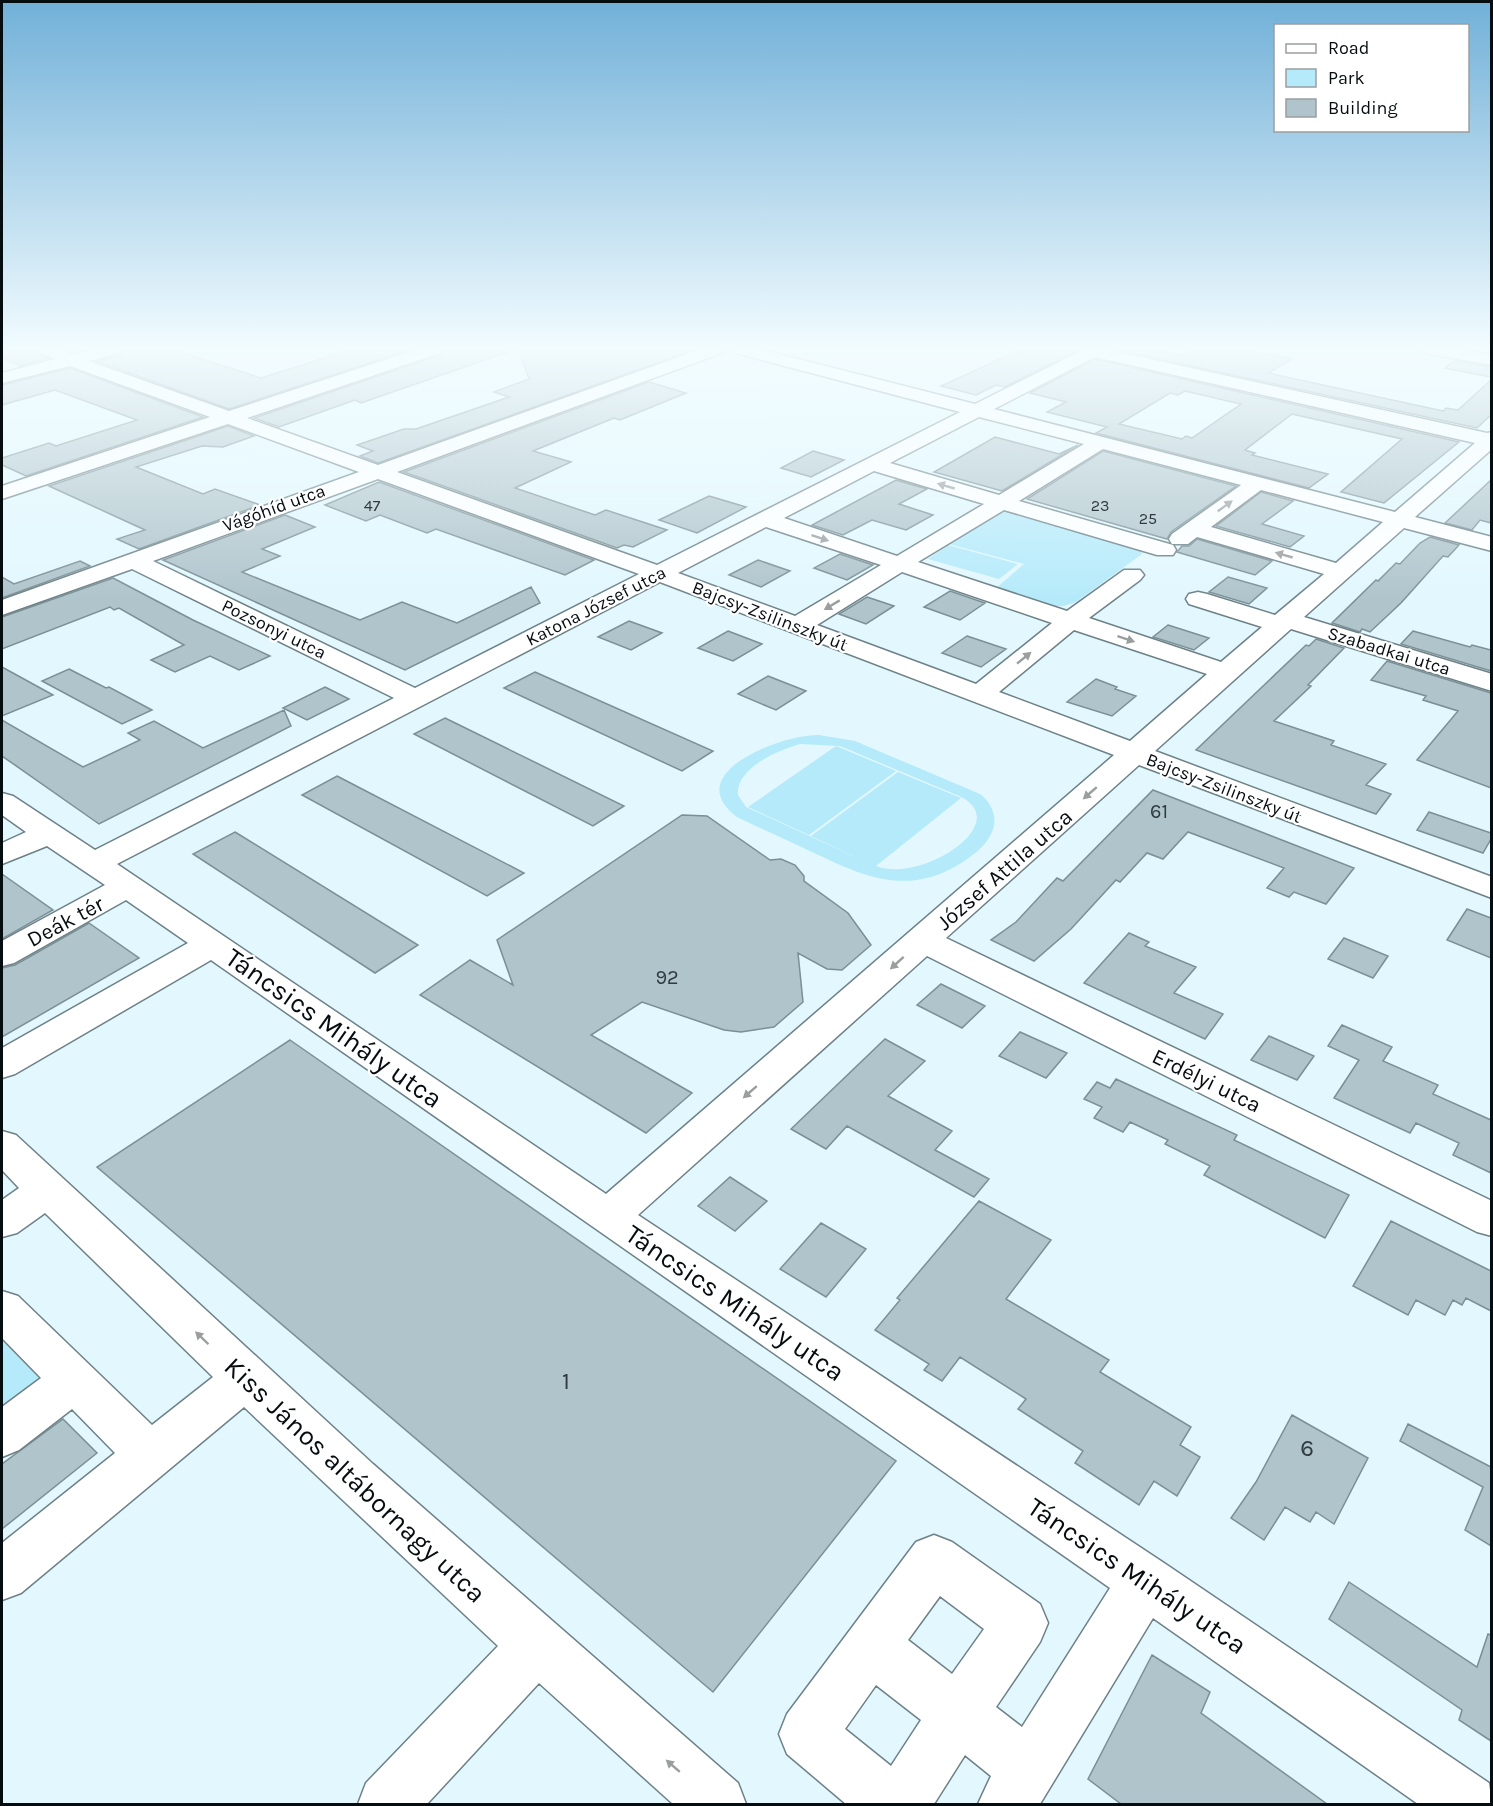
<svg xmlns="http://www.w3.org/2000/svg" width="1493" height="1806" font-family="Karla,sans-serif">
<rect width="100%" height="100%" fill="#e2f8fe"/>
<!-- green -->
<path fill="#b5eafa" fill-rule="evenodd" d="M1007,510L1141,549L1142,554L1076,602L1064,606H1051L996,588L1024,564L949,544L1000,512Z
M948,545L1018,564L999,579L928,559Z
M819,735L855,741L980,794C992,803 999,819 991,834C985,847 971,857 958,865C906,896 862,876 812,852C787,840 762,829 737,817C678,773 783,734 819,735ZM800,744L840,746L959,796C1016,822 922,884 876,866L961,798L898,772L811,836L875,866L746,807L738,795C735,768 779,750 800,744Z
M836,746L896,771L809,835L748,807Z
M2,1337L47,1382L2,1416Z"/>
<!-- building -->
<path fill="#afc4cb" stroke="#7b8f95" stroke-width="1.5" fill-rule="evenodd" d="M2,349H37L40,355L48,358L20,366L2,358Z
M124,349H171L261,378L353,349H412L229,409L97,361L121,355Z
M444,349H507L508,352L361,403L355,400L279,427L254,418L441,355Z
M518,349H696L378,463L360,456L373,451L357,445L404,429H416L509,397L494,392L529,379Z
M1022,349H1081L1004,387L996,385L976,395L941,386Z
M1113,349H1151L1186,356L1187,349H1244L1292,359L1268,373L1443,411L1446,408L1458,410L1491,380V415L1477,428Z
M1095,359L1459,442L1384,503L1341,492L1402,439L1292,414L1245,450L1255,453L1252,455L1328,474L1309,488L1096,433L1107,427L1047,412L1066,402L1030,393ZM1185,391L1241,404L1192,438L1186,436L1182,439L1119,424L1170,393L1178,395Z
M1454,361L1491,367V377L1445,368Z
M70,368L203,417L26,476L2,465V458L49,443L56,446L137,420L55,390L2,405V385Z
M649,382L686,393L620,420L614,418L533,451L571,462L515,488L595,515L606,510L667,530L633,547L624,545L617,548L404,472Z
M228,426L254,436L223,447L202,446L136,467L203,494L215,489L260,505L139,549L117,539L145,530L49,486Z
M995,437L1059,454L1078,445L1002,491L934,472Z
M813,451L844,460L811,477L781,468Z
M1103,451L1236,486L1171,532L1167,539L1027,499Z
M896,480L927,489L899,504L933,515L906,530L872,520L843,535L812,525Z
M1491,480V523L1480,520L1472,530L1445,523Z
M379,482L594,560L565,575L436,529L427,533L380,515L366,521L325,505Z
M1261,492L1293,501L1262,524L1304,536L1290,547L1216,526Z
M709,496L746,507L697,533L659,520Z
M285,515L315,527L262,549L280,556L242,572L360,620L402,602L457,623L531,587L540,603L405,670L163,560Z
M1430,537L1459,545L1448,557L1443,556L1401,603L1370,632L1362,629L1360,632L1332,623L1376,580L1378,581L1396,563L1400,564L1420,543Z
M1197,539L1272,561L1255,575L1177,552L1182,546H1189Z
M840,554L873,565L847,580L814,568Z
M758,560L790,571L761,587L729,575Z
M80,561L90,566L2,598V577L14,584Z
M1228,577L1267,588L1249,604L1209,592Z
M113,578L193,620L270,656L239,670L210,656L175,672L151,660L184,645L119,608L114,610L110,607L2,649V617Z
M950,591L985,603L960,620L924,607Z
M867,597L894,606L866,624L839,614Z
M629,621L662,633L631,650L598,637Z
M1168,625L1209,638L1194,650L1153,637Z
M728,631L762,644L733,661L698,648Z
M1413,631L1470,647L1472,645L1491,650V671L1401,644Z
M967,636L1006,649L981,667L942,653Z
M1316,639L1344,648L1308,685L1311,686L1274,721L1334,741L1331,745L1386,764L1366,785L1391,794L1376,814L1196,750L1306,645L1309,646Z
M1387,661L1491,693V788L1417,760L1458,711L1423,700L1426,696L1371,680Z
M2,667L53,695L2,716Z
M69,669L106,688L109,687L152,710L122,724L42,681Z
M535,672L713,751L682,771L504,688Z
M768,676L806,691L776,710L738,694Z
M1096,679L1117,687L1115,689L1136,696L1112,716L1067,702Z
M325,687L349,699L307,720L283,708Z
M284,710L291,726L99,824L2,756V720L83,767L140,740L128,733L154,721L203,748Z
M445,718L624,806L593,826L414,734Z
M337,776L524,873L487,896L302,795Z
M1153,790L1354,868L1326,904L1294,892L1289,897L1267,888L1284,868L1188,832L1163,859L1147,853L1120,882L1116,880L1071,929L1034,961L991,940L1016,922L1057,878L1063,881Z
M1429,812L1491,833V839L1483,853L1417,830Z
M682,815L707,816L770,860L781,859L795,865L804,876V881L848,913L871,945L842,970L827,969L798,953L803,1002L774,1027L741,1032L724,1030L642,1002L591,1035L692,1093L646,1133L420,995L470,960L513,985L497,940Z
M235,832L418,945L375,973L193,854Z
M2,874L53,910L2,939Z
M1467,909L1491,918V958L1447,940Z
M89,923L139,958L2,1037V968L15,965Z
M1129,933L1149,942L1145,946L1196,967L1174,993L1223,1014L1205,1039L1084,983Z
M1344,938L1388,956L1373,978L1328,959Z
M941,984L985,1006L962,1028L917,1005Z
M1342,1025L1392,1047L1383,1061L1438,1085L1433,1094L1491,1120V1173L1453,1155L1459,1143L1416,1123L1410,1133L1334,1098L1359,1060L1328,1046Z
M1020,1032L1067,1053L1046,1078L999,1056Z
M1269,1036L1314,1056L1297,1080L1251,1060Z
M885,1039L925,1061L888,1096L952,1131L935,1150L989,1179L974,1197L847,1126L826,1149L791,1129Z
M290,1040L896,1461L713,1692L97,1167Z
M1116,1079L1237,1135L1234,1140L1349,1195L1325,1238L1204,1175L1210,1166L1165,1144L1168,1140L1130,1122L1123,1132L1094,1118L1102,1107L1084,1099L1097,1082L1110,1088Z
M730,1177L767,1201L735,1231L698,1206Z
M979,1201L1051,1240L1006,1299L1109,1360L1100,1372L1191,1427L1180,1445L1200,1457L1177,1496L1154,1481L1139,1505L1075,1463L1083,1451L1018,1409L1026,1399L960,1357L942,1381L924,1370L929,1364L875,1330L900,1300L897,1298Z
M1391,1221L1491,1271V1311L1466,1298L1462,1305L1453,1300L1445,1315L1416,1300L1408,1315L1353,1286Z
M821,1223L866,1249L826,1297L780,1269Z
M1292,1415L1368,1458L1334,1524L1316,1512L1310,1522L1285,1507L1264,1540L1231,1518L1256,1482Z
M63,1419L97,1453L2,1529V1464Z
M1408,1424L1491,1467V1546L1465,1530L1483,1487L1400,1441Z
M1349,1582L1477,1667L1488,1634L1491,1635V1741L1459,1720L1462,1710L1329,1619Z
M1152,1655L1210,1692L1201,1713L1327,1804H1121L1088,1779Z"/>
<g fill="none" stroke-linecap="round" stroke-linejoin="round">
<defs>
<path id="minor" d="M39,349H60L73,354L96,349H122L120,353L89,361L229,411L418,349H442L440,353L247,418L378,465L701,349H724L722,353L397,472L657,565L960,412L735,353L733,349H759L975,404L1085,349H1105L1487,433L1492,432V449L1415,517L1492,537V551L1404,528L1304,617L1492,674V691L1291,629L1155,751L1492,877V898L1139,765L946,938L1492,1201V1236L1477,1232L927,956L638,1215L1164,1563L1489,1783L1492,1804H1418L1153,1618L1040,1804H978L991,1776L965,1755L934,1804H846L787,1754L779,1734L787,1714L916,1542L934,1535L952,1542L1040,1604L1048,1623L1040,1642L996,1707L1022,1727L1110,1588L211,960L15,1074L2,1078V1048L188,943L126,900L14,963L2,966V941L105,885L47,846L2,864V843L26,832L2,815V793L13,796L95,850L394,698L132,569L2,615V600L359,472L228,424L2,499V486L210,417L70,366L2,383V373L55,359L41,353ZM1095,357L1475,443L1395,512L994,409ZM979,417L1084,444L999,495L890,463ZM1103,449L1241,485L1172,534L1169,539L1172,544H1188L1197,537L1324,574L1275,615L1207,594L1198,592L1189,594L1186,599L1189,604L1262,627L1221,662L1089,618L1140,580L1144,575L1140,570H1124L1067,611L918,562L1004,510L1157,555H1173L1176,550L1173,545L1019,501ZM874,471L984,504L897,556L784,518ZM378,479L639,574L415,688L153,561ZM1261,490L1383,522L1336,563L1211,527ZM766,527L881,565L795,616L678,573ZM902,572L1052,623L976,684L817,625ZM660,582L1114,755L606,1194L117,864ZM1074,630L1207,674L1130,741L999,692ZM940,1596L984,1629L952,1674L908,1640ZM876,1685L921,1720L891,1766L845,1729Z
M1420,349H1456L1492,355V365L1429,354Z
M2,1131L16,1135L373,1464L738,1783L746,1804H673L539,1683L427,1804H358L366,1783L498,1646L244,1407L21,1593L2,1600V1543L115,1453L72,1409L19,1450L2,1457V1407L41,1378L2,1338V1291L18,1296L152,1425L213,1377L45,1213L17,1233L2,1237V1200L19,1188L2,1170Z"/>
</defs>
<!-- minor casing -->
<use href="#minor" stroke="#6d8187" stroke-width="3"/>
<!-- minor -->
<use href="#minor" fill="#fff" fill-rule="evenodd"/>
</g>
<!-- one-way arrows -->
<defs><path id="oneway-solid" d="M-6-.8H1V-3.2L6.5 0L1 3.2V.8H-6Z" transform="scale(1.5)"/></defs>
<g fill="#9b9e9f">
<use href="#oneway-solid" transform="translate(946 486) rotate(-164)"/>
<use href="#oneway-solid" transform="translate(1225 506) rotate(-36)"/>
<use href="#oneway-solid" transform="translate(820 538) rotate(18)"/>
<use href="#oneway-solid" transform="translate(1284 555) rotate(-164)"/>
<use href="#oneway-solid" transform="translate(832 605) rotate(149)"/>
<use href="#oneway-solid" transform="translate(1126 639) rotate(18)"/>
<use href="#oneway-solid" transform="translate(1024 658) rotate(-39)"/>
<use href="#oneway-solid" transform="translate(1090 793) rotate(139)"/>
<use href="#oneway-solid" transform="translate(897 963) rotate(138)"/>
<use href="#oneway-solid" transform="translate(750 1092) rotate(139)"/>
<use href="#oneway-solid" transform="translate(202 1338) rotate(-136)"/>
<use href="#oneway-solid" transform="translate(673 1766) rotate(-139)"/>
</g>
<!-- sky -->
<linearGradient id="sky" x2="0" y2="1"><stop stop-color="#71b0d8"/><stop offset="0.58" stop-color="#f2fcff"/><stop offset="1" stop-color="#f2fcff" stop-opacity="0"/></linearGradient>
<rect width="1493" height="601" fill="url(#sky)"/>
<g text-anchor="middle" stroke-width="4.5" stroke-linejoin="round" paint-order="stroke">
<!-- far-number labels -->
<g font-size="16" fill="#303b3f">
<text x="372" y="511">47</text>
<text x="1100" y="511">23</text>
<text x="1148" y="524">25</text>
</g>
<!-- far-street labels -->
<g font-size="18" fill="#060d10" stroke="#fff">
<text transform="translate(274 508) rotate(-20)" y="6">Vágóhíd utca</text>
<text transform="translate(596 606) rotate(-27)" y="6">Katona József utca</text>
<text transform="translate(770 616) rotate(21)" y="6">Bajcsy-Zsilinszky út</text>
<text transform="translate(274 629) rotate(26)" y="6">Pozsonyi utca</text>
<text transform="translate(1389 651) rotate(17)" y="6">Szabadkai utca</text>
<text transform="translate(1224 788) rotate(21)" y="6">Bajcsy-Zsilinszky út</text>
</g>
<!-- number labels -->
<g font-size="20" fill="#303b3f">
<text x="1159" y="818">61</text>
<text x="667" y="984">92</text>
</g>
<!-- street labels -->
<g font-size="22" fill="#060d10" stroke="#fff">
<text transform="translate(1004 869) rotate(-41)" y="8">József Attila utca</text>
<text transform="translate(65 921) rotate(-28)" y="8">Deák tér</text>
<text transform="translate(1207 1080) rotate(26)" y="8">Erdélyi utca</text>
</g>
<!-- near-number labels -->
<g font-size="24" fill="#303b3f">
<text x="566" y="1389">1</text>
<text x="1307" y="1456">6</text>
</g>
<!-- near-street labels -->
<g font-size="27" fill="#060d10" stroke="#fff">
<text transform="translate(334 1028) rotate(35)" y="9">Táncsics Mihály utca</text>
<text transform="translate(735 1303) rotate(34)" y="9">Táncsics Mihály utca</text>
<text transform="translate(355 1480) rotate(43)" y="9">Kiss János altábornagy utca</text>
<text transform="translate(1137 1576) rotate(34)" y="9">Táncsics Mihály utca</text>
</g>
</g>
<!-- border -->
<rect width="1493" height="1806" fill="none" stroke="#060d10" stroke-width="6"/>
<!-- legend -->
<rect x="1274" y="24" width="195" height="108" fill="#ffffff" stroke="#9b9e9f" stroke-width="1.5"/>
<rect x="1286" y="44" width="30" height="9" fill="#ffffff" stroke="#9b9e9f" stroke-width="1.5"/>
<text x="1328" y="54" font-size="18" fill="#060d10">Road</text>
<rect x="1286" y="69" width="30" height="18" fill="#b5eafa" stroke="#9b9e9f" stroke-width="1.5"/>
<text x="1328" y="84" font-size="18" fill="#060d10">Park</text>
<rect x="1286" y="99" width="30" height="18" fill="#afc4cb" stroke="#9b9e9f" stroke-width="1.5"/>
<text x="1328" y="114" font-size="18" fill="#060d10">Building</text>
</svg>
